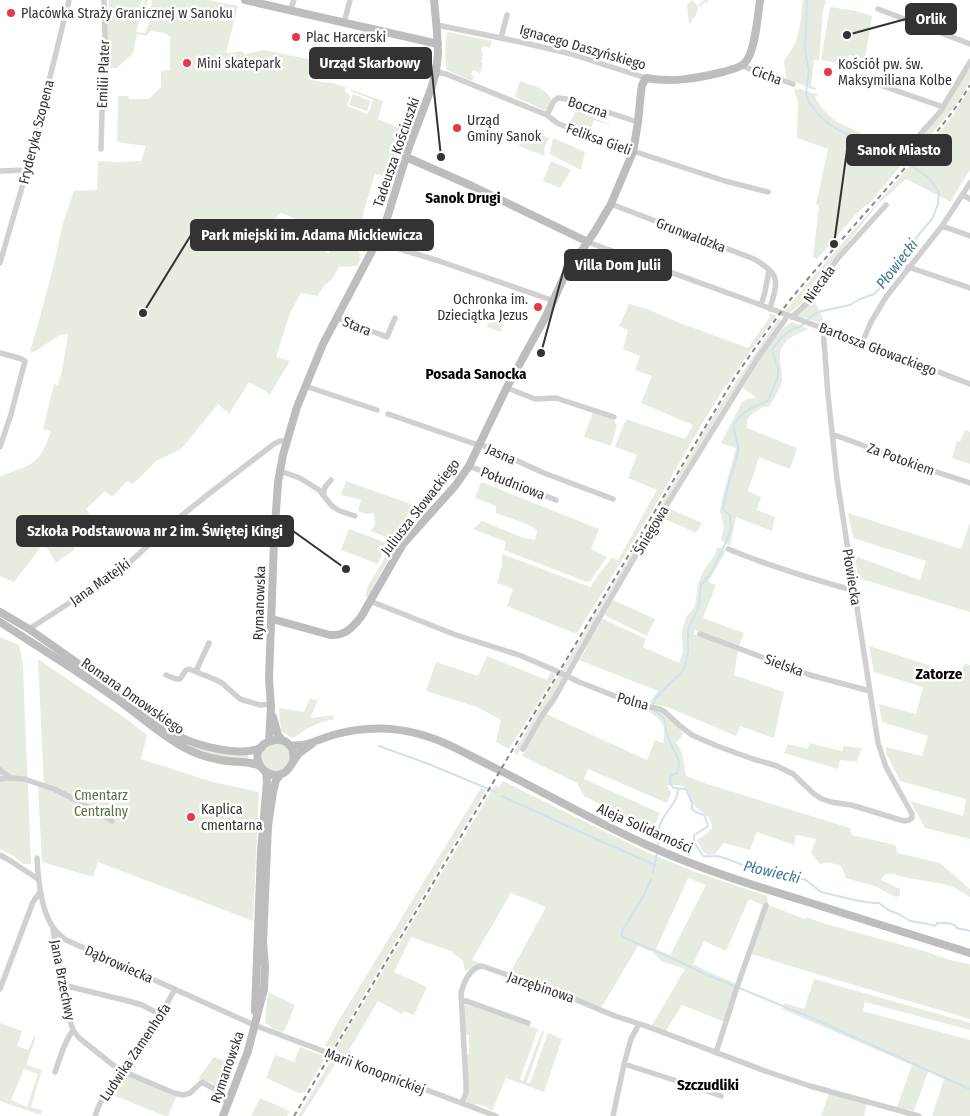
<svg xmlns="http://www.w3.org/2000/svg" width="970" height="1116" font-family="'Fira Sans Condensed',sans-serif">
<rect width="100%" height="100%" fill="#fff"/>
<!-- green -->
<path fill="#e6ecdf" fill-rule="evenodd" d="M109,0H142L137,16L140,19L136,32L145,33L150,21L144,18L141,15L145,0H148L144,14L148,16L150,14L152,0H209L238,6L226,53L242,51L245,54L264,50L312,60L308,79L327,83L329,82L346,87L345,91L350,96L347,106L368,114L373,100L353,92L350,89L383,101L378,119L407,131L396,165L393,178L375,174L364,210C364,219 358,225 357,234L367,239L368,238L371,240L364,253L360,250L359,253L361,254L359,257L361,258L357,266L339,267L332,279L325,285L317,296L301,293L290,313L276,357L290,361L270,394L249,382L229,414L218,404L181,449L156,461L133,484L127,481L112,497L105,491L86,509L94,520L70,542L75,549L56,563L44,543L14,582L0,576V477C7,473 15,471 23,468C41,460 45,449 51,431L43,429L54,384L58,385L62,371L68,334L60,335L34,352L30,351L40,317L55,260L63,223L74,191L97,190L98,161L115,162L141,161L146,146L117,142L118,96H128L129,99H149L161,87V71L170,70V37L165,33L150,31L147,36L137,34L133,53L117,68H110L108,65L107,26ZM281,213L333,233L329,253L284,234L274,228L272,222Z
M692,0L698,6L704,0H708L707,4L705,2L700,7L698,6C699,12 693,20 689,24L687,5Z
M803,0H824L826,1L823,10L819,61L814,60L811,86L817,88L814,90L786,78L784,61L795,44L800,26Z
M830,7L856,11L872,16L865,59L849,55L847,65L821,60Z
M448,32L492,41L490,48L483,46L481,50L483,54L481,62L483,63L480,73L473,70L471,75L474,76L472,81L447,70C445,61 444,40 448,32Z
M970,67V81L955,106L929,137L901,165L868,205H866L856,214L817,259L813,257L819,206L816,204L828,149L797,138L798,103L794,88L798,90V88L811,93L818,94L815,97C820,107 828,115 837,122L905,154L936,120Z
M520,81C530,85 548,88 551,100C552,103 548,108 546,111L515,97Z
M970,89V170L953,197L951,202L906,179L878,204L838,255L830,264L824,268L812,284L814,288L813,290L798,306L789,313L785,311L817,272L949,121Z
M353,94L371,101L367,111L349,105Z
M576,103L579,106L580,112L609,124V125L594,120L590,129L570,123L576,110Z
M528,130L549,138L544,149L545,156L519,146Z
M553,138L585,152L581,170L553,156L550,153Z
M551,161L571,170L560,188L543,181Z
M813,298L826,325L796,315Z
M629,304L647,309L680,323L748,348L770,317L769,313L776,316L746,357L727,385H726L700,427L652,511L578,632L574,633L507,606L513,589L497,583L502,565V554L590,587L611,558L618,560C632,537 643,513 657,490L628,478L637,455L615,447L626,419L685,439L693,425L641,403L652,376L635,370L640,356L623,349L628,330L619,326Z
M501,312L507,313L501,332L487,327L491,316L497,318L498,316H500Z
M779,318L782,321L767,340L740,381L636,549C620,580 601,610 583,641C578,650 574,664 565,671L562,670L719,407Z
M792,322L808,329C800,334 791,335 785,343C775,355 783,367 782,381C781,387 773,399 770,406C764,407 762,407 757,411C749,416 746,418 747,428L797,448L790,469L759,457L748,491L761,497L757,510L775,517L772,531L736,517L730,546L721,540L724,526L720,512L722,499L736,448L721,443L742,402L747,399L757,398L743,388C753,371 776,329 792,322Z
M593,412L614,420L617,426L611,446L584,437Z
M965,430L970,432V464L952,458L957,441L960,442Z
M346,481L419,507L418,512L419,513L416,519L413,517L412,514L408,513L403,527L408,530L411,526H413C394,548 381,572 368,597H365L368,586L396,540L370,531L375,526L374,513L366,514L358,511L361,500L341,495Z
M481,482L599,529L591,549L607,557L590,581L587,582L504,550L506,542L473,529L482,521L521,537L535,540L537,530L527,524L496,513V506L475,498Z
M668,508L702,523L696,533L663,518Z
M848,513L961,549L970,522V612L858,578L855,556L920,580L926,561L853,538Z
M349,529L387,543L378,564L341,550Z
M718,547L726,551L708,582L716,585L703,618L744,633L739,646L699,632L695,629L694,635H697L738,651L734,675L784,692L774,738L740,726L736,736L667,707L649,703L658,691L579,660L586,649L588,640L601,619H603L646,639L643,647L679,663L683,652L682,632L686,617L695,606L698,584L704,570L714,556Z
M613,600L655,619L647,636L604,615Z
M0,637L19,645L21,654L23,666C25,732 29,798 31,864H23L14,856L0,849Z
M869,646L959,675L965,664L970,665V839L925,828L910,801L963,816L966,799L900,781L886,753V747L922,756L928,736L882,722L879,704L916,714L923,687L874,672Z
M487,656L547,680L551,672L556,674L509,749L496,742L501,720L477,707L426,691L436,662L478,676Z
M38,659L128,720L147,735L141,759L213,782L259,792L253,921L98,862L93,877L42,862L38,786L44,787Z
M559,675L562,676L563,680L517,755L514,752Z
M310,698L314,700L318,699L311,717L312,718L333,715L334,719C326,721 317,723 310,727C303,730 298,736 292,738L281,731L279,708L304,712Z
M649,709L659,710L683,733L680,739L676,742L682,753L686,776L707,784L850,828L852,835L895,845L898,853L940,863L970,889V897L953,887L944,884L908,878L890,873L884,875L881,880L900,889V895L896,897L887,893L877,887L846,878L841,866L828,862L820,864L811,853L816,839L796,835L794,845L757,832L750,850L724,843L715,854L707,855L702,850L697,840L705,835L712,828C711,814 703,815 695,806C691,802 689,793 686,788L679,785H667L671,793L667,803L588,769L584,779L660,813L652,831L584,796L577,783L522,756L546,714L647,760L655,740L663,743C666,723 664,723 648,711Z
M809,743L842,751L844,746L862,748L857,762L840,760L838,769L784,753L788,744L808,749Z
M262 757a14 14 0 1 1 28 0a14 14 0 1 1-28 0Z
M192,746L222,753H248V760L216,757L191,747Z
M503,781L646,852L695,872L767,896L768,905L805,919L807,917L819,922L924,951L953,961L970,964V1019L820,975L751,954L767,905H763L749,899L726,951L704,941L693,964L709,972L737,984L725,1022L682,1005L665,1032L652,1025L685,969L661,961L653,952L638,946L601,1008C570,994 541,983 509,975L546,907L511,893L472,960L481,964L475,966L465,971L463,961L451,951L411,937L394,972L427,987L414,1015L404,1011L402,1014L378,1001L349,1050L352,1053L348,1057L334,1052L495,785L499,787ZM688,878L706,885L670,955L656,949Z
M481,788L486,790L343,1030L332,1049L325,1046L336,1025Z
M814,979L970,1023V1030L865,1002L863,1011L970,1040V1116H932L944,1079L928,1072L914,1111L897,1107L912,1065L782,1009L785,1003L804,1009Z
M268,992L295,1005L285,1030L282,1032L271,1028V1026L266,1023L265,1020Z
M466,1004H468L538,1029L520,1079L523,1081L542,1031L544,1032L527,1082L530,1083L548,1033L562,1039L544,1092L506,1078L492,1111L487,1107L478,1104L476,1105L467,1103L466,1101L468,1095L466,1055L469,1054V1035H465L464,1008Z
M0,1023L22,1031L17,1046L28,1050L34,1037H36L26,1065L42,1070L31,1107L42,1110L41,1115L0,1101ZM24,1069L38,1074L27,1107L11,1100Z
M300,1047L326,1057L305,1092L299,1093L266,1078L275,1055L294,1062Z
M214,1057L233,1064L222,1092L211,1082L198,1079Z
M332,1059L337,1061L302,1116H298Z
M126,1075L176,1097L168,1116H165L115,1096Z
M829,1093L867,1103L864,1116H821Z
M260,1098L290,1111L287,1116H251Z"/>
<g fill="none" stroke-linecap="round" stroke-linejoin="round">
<!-- stream -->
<path stroke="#cfe2ee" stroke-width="2" d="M653,707V704L656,698L674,679L681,674L685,667L688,651V629L699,606L701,585L711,573L726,542L731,528L730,515L723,510C725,500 727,490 730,479C733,470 738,459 738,449C738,439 731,430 735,423C742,411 756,406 768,401C770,392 777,383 778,374C779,366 774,358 772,350L781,338L792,329L800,327L812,316L818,312L850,305L860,299L874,294L886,282L891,270L905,251L932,219L938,204L939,192L928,177L893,153L880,146L864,141L846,134L830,125L819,115L808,101L806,94L809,70L805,51L807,0
M655,711L664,718C666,726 666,735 670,742C674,753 683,761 677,773L672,775L670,777L671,785L674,788L686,789L692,803V809L696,812L704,815L708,825L707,827L694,835V842L703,856C708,857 711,856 716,856C726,857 747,867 756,871L762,869L775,871L788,875L806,880L821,892L859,901L875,903H879L890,911L899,914L910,921L928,924L935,926L937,923C943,924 948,921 954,925C955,925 956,927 957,928C962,930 966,929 970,931
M379,746L426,763L496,792
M502,796L587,835L655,865
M658,846C658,839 658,832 660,825C664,812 678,803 678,789
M653,873L657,853
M651,879L644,895L622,931V937L670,957L705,974L805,1015L970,1089"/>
<!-- street -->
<path stroke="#d0d0d0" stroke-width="5.5" d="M878,9L970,44
M290,11L294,0
M344,23L350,0
M437,25L525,43L571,54L646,78
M501,38L507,15
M742,66L793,84
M436,72L446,74L547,115L557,123L593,138L725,181L768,192
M860,78L943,107
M547,115L554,101L558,98L573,100L579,103L638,122
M101,149L102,113L106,71L104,0
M902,150L905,151L940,112L970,62
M0,171L27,170
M963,195L970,199
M611,204L754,259C781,275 778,280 770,309
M942,226L970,236
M377,242L439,261L554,301
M588,242L601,247L761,305L970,384
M0,263L27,170L69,0
M908,267L970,288
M761,305L765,292L769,270
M792,317L807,303L838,258L886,205
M336,318L387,337L395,318
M862,343L871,322L886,297L942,226L970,183
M0,353L19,358L25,361L11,414L0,447
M305,386L377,410
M507,388L535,399L556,398L614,417
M388,414L475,444H480L544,473L613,499
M832,434L930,470L970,483
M469,466L556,500
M280,471L300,478L319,490L332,506L340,511L355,516
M323,495L325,487L331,480
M728,549C769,566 812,579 855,591
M370,601L456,635L519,655L559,672L579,682L635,704L660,709L665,712L680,726L692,735L717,746L753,759L777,766L793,774L814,794L822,799L831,802L851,805L904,821L909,820L912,818V814L886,767L878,743L837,479L828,395L823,328
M29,629L111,576L129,563L175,521L206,496L274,444L280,441H286
M700,634L810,675L870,691
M196,671L209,643
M166,675L176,679H180L186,670L189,669L214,679L222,683L240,699L260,705L270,704
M523,749L543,714L554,699L594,627L640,548L737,391L761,353L785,320L787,315
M0,770L11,778L24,779L54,789L78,801L112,821
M0,779L11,778
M0,855L9,860L38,879
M37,858C38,879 41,913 55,930C58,934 62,937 66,940L254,1025L496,1116
M53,929L55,943L70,1020L73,1030L78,1037L113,1065L134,1076L174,1093L183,1095L190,1093L202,1082L216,1090L228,1103
M63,985L132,1002L142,1005L161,1015
M0,989L33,902L40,892
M461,999L528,1023
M716,1053L736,990L766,905
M624,1064L702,1089L721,1096
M55,1072C60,1058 64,1042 73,1030
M462,1103L466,1093V1083L461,993C464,982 469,968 482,966L572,998L615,1016L646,1026L768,1072L810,1086L919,1116
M95,1116C103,1091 122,1072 137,1051C151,1031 163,1011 175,989
M613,1116L624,1064L631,1039L639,1024"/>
<!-- secondary -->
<path stroke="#bdbdbd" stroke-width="8" d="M245,0L438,44
M406,157L472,186L588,242
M0,612L29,629L73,660L178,736C198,746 239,757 261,748
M272,619L330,635C345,636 352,628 361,617L403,544L455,486L469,466L508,385L545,318L565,275L595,231L611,204L633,152L638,122L641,92L642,85L646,78C672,83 698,78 723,72C732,69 742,68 747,60C755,49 758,15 760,0
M0,622C37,646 75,669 111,695C136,712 159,734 185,748C196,754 209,758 221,760C233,763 252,760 261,767
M273,717L278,735L282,740
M269,741L271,706L269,679L274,540L278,482L283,455L297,407L323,344L384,228L409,147L431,89L436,72L438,53L437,32L434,0
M289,745C304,748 319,739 333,735C361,727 390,726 419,734C446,741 470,756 495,768C546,793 595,822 647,845C700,869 755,886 811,903C864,920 917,936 970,953
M293,762C299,725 243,740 261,767C264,771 269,774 274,775C288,776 290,765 297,756C300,751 307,748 312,744
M255,1011L261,851L267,782L266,772
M223,1116L248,1051L264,989L265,967L263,942L268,826L273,792L276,780L281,774"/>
<!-- rail -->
<path stroke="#888" stroke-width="2" stroke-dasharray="5 4" stroke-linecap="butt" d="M294,1116L735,377C753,351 771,325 790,300C820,264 851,229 882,194C912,159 947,125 970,85"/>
</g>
<!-- markers -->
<g fill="#e63946" stroke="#fff" stroke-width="2">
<circle cx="11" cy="13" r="5"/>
<circle cx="296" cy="37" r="5"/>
<circle cx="187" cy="63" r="5"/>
<circle cx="828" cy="72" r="5"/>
<circle cx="457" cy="128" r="5"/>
<circle cx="538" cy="307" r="5"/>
<circle cx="191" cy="817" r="5"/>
</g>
<g text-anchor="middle" stroke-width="5" stroke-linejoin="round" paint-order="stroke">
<!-- poi labels -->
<g font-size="14" fill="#333" stroke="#fff" text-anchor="start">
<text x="21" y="18">Placówka Straży Granicznej w Sanoku</text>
<text x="306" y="42">Plac Harcerski</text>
<text x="197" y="68">Mini skatepark</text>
<text x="838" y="69">Kościół pw. św.<tspan x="838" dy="16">Maksymiliana Kolbe</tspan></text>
<text x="467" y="125">Urząd<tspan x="467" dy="16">Gminy Sanok</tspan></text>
<text x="528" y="304" text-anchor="end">Ochronka im.<tspan x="528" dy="16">Dzieciątka Jezus</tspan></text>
<text x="201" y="814">Kaplica<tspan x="201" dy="16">cmentarna</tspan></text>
</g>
<!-- street labels -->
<g font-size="14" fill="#333" stroke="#fff">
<text transform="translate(583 47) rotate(16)" y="5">Ignacego Daszyńskiego</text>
<text transform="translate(103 74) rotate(-88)" y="5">Emilii Plater</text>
<text transform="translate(767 75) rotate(20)" y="5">Cicha</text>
<text transform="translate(588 107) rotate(18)" y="5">Boczna</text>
<text transform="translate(36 132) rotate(-76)" y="5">Fryderyka Szopena</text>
<text transform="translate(599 139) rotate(20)" y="5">Feliksa Gieli</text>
<text transform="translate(396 152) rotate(-71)" y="5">Tadeusza Kościuszki</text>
<text transform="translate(691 235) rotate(21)" y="5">Grunwaldzka</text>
<text transform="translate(819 284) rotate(-54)" y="5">Niecała</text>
<text transform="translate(357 326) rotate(21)" y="5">Stara</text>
<text transform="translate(878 349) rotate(21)" y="5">Bartosza Głowackiego</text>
<text transform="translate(501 454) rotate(24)" y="5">Jasna</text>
<text transform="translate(901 459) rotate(20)" y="5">Za Potokiem</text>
<text transform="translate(513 483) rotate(21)" y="5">Południowa</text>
<text transform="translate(420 507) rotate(-52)" y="5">Juliusza Słowackiego</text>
<text transform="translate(651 530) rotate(-59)" y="5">Śniegowa</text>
<text transform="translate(852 577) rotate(81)" y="5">Płowiecka</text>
<text transform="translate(100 582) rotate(-35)" y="5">Jana Matejki</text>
<text transform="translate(259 603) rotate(-88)" y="5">Rymanowska</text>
<text transform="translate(784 665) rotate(20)" y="5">Sielska</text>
<text transform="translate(133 696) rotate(35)" y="5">Romana Dmowskiego</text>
<text transform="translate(633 701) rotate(16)" y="5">Polna</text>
<text transform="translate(645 828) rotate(24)" y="5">Aleja Solidarności</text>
<text transform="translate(119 964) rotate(24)" y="5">Dąbrowiecka</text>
<text transform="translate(63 980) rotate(79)" y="5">Jana Brzechwy</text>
<text transform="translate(541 987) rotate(19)" y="5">Jarzębinowa</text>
<text transform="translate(135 1052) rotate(-56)" y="5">Ludwika Zamenhofa</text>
<text transform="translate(227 1067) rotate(-71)" y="5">Rymanowska</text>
<text transform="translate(375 1071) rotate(21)" y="5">Marii Konopnickiej</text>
</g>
<!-- park labels -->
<g font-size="14" fill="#56703f" stroke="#fff">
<text x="101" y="800">Cmentarz<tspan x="101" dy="16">Centralny</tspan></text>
</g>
<!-- neighbourhood labels -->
<g font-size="15" font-weight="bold" fill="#000" stroke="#fff">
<text x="463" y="203">Sanok Drugi</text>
<text x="476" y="379">Posada Sanocka</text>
<text x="939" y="679">Zatorze</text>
<text x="708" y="1090">Szczudliki</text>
</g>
<!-- water labels -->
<g font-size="15" font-style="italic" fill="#3f7597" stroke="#fff">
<text transform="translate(897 264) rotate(-52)" y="5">Płowiecki</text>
<text transform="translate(772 872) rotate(13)" y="5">Płowiecki</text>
</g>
</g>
<!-- callouts -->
<path fill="none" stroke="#333" stroke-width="2" d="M847 35L906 19M441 157L431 63M834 244L847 150M143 313L191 235M541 353L565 265M346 569L293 531"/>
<g fill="#333" stroke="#fff" stroke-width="2">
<circle cx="847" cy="35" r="5"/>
<circle cx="441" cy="157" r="5"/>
<circle cx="834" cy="244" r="5"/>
<circle cx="143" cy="313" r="5"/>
<circle cx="541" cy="353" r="5"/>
<circle cx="346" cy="569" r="5"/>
</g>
<g fill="#333" stroke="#333" stroke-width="2">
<rect x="906" y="4" width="50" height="30" rx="5"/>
<rect x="310" y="48" width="121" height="30" rx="5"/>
<rect x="847" y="135" width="104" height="30" rx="5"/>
<rect x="191" y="220" width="242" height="30" rx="5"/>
<rect x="565" y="250" width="106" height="30" rx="5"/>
<rect x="17" y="516" width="276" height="30" rx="5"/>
</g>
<g font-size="15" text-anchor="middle" font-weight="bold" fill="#fff">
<text x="931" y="24">Orlik</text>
<text x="370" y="68">Urząd Skarbowy</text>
<text x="899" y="155">Sanok Miasto</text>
<text x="312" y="240">Park miejski im. Adama Mickiewicza</text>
<text x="618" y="270">Villa Dom Julii</text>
<text x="155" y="536">Szkoła Podstawowa nr 2 im. Świętej Kingi</text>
</g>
</svg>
